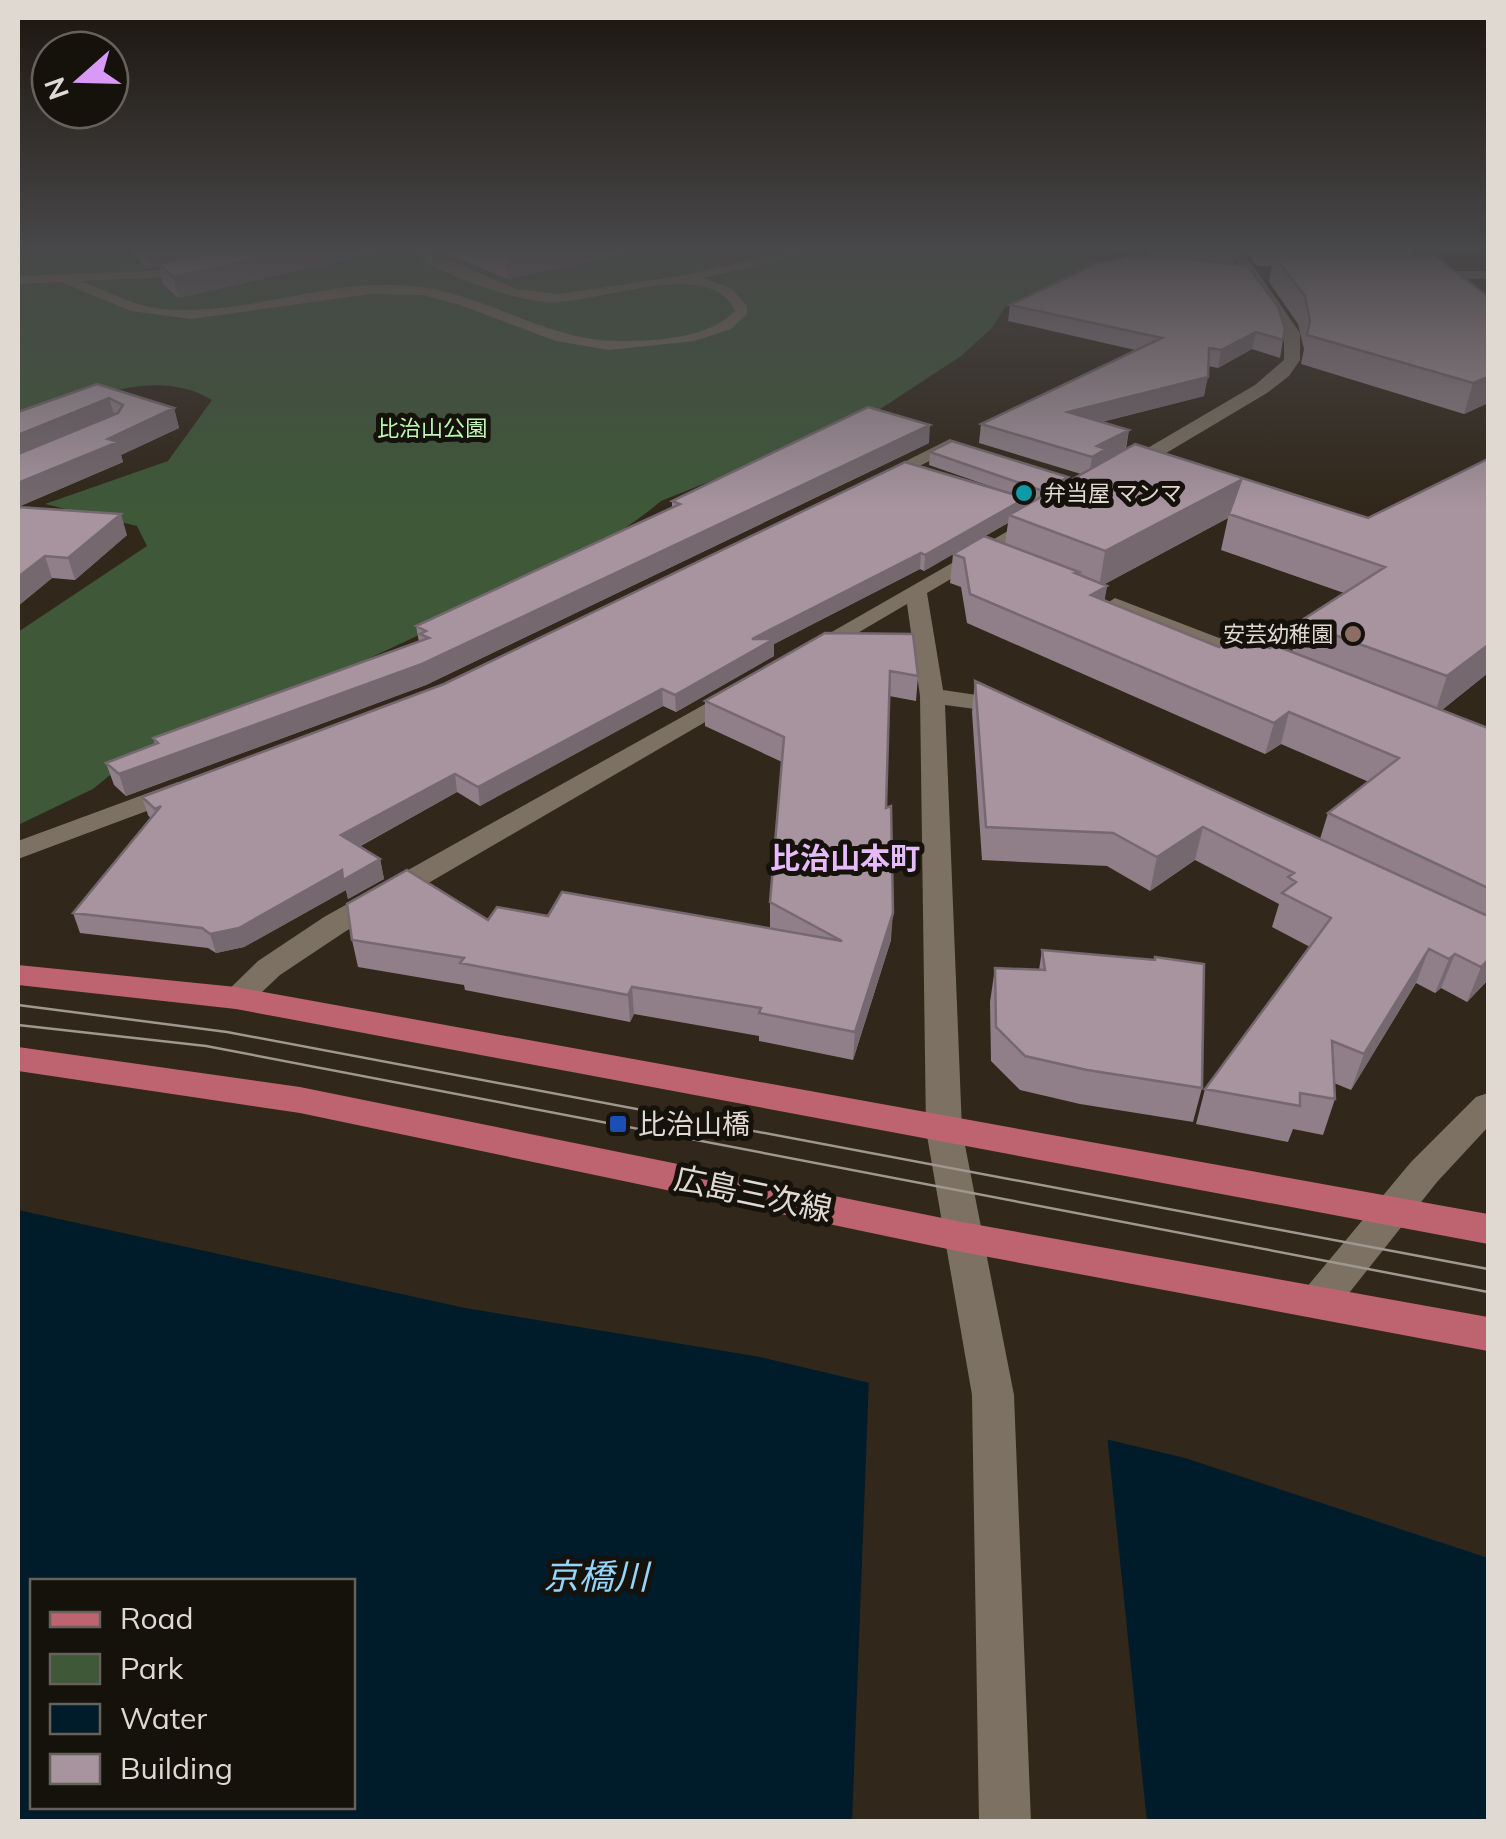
<svg xmlns="http://www.w3.org/2000/svg" width="1506" height="1839" font-family="Mulish,'Noto Sans JP',sans-serif">
<rect width="100%" height="100%" fill="#31271a"/>
<!-- green -->
<path fill="#3e5838" d="M18,250H1124L1005,307L993,327L961,356L865,419L661,501C612,543 548,571 490,600C367,662 241,717 115,771L93,789L18,825V632L147,546L137,526L45,504L168,461L212,400C154,364 75,402 18,425Z"/>
<!-- water -->
<path fill="#001b2a" fill-rule="evenodd" d="M18,1210L465,1308L760,1357L1185,1458L1488,1558V1821L18,1822ZM32,1582H352V1806H32Z"/>
<!-- pier -->
<path fill="#31271a" d="M869,1378L1107,1434L1147,1822L852,1821Z"/>
<g fill="none" stroke-linecap="round" stroke-linejoin="round">
<!-- minor -->
<path fill="#7d7163" fill-rule="evenodd" d="M408,250H425L517,289L559,294L686,275L793,250H817L704,278L732,289L747,306V314L731,329L694,341L609,350L556,341L457,304L422,295L370,294L191,319L131,311L61,282L18,284V276L204,269V275L199,276L82,281C108,292 134,306 162,309C249,317 333,275 420,287C489,296 548,341 619,341C656,341 708,339 735,311C710,254 592,307 545,302C505,298 439,274 408,250Z
M1229,250H1242L1300,333V360L1289,376L1267,393L1131,474H1117V466L1255,385L1284,360V333Z
M1422,271H1488V279L1417,278L1415,275Z
M950,439L977,450L968,455L951,450L880,486H866L864,482Z
M1041,512L1048,514V522L927,593L943,690L990,697L1023,716L1011,723L975,709L945,705L962,1130L1014,1395L1031,1822H979L972,1395L926,1130L920,696L907,604L815,658L807,660L795,653Z
M1115,598L1266,656L1270,661L1258,668L1250,666L1107,610L1104,605Z
M741,684L750,686L753,691L750,696L346,931L280,975L247,1006L236,1009L225,1006L220,998L258,961L324,917Z
M178,782L187,784L191,790L187,796L18,859V841Z
M1488,1093V1127L1437,1182L1334,1312L1320,1316L1306,1312L1300,1300L1306,1288L1411,1162L1476,1097Z"/>
<!-- major -->
<path fill="#be6470" fill-rule="evenodd" d="M18,965L236,987L1488,1214V1244L236,1009L18,985Z
M18,1047L300,1087L962,1222L1488,1317V1351L962,1252L300,1113L18,1071Z"/>
<!-- tram -->
<path stroke="#9f988e" stroke-width="2.5" d="M18,1005L227,1032L1488,1269
M18,1025L206,1046L1488,1292"/>
</g>
<!-- wall -->
<path fill="#907f88" fill-rule="evenodd" d="M129,250H390L178,298L163,284L159,267L148,269Z
M439,250H642L508,279Z
M1149,250H1236L1234,264L1283,340L1280,358L1252,349L1218,368L1208,366L1204,396L1102,422L1129,430L1126,449L1368,518L1488,459V673L1442,710L1488,728V980L1467,1002L1441,988L1435,993L1416,983L1351,1090L1334,1083L1335,1099L1323,1135L1293,1129L1288,1142L1196,1124L1205,1089L1310,947L1272,927L1279,904L1195,860L1150,891L1107,866L982,860L972,712L975,681L1320,839L1328,813L1369,782L1281,744L1265,754L967,623L961,587L950,583L953,554L924,571L920,569L774,644V656L676,712L663,706L480,806L457,792L359,847L380,859L384,879L348,899L346,890L244,947L216,953L208,948L80,933L73,913L151,819L148,815L142,797L1018,496L929,465L930,452L1068,477L1067,482L1081,474L979,443L981,424L1135,350L1008,321L1010,305L1165,256L1148,254ZM1228,518L1221,550L1344,593L1299,622L1292,652L1270,648L1219,647L1104,600L1107,586L1103,585ZM1008,523L1005,544L985,536Z
M1245,250H1413L1411,256L1488,296V403L1464,414L1301,364L1304,349L1298,324L1269,282L1272,266H1257Z
M97,384L174,408L179,428L121,455L123,462L18,507L127,535L75,580L52,578L18,606V412Z
M929,443L426,685L126,796L114,785L106,763L155,744L153,738L419,642L416,626L672,507V501Z
M825,633L918,676L916,701L889,696L886,808L891,940L853,1060L759,1041V1036L634,1014L630,1022L465,990L464,985L358,967L352,940L488,920L548,916L770,928V902L782,762L705,726V701Z
M1042,950L1202,1088L1193,1122L1080,1104L1020,1090L991,1061L990,1002L995,968L1039,970Z"/>
<!-- shaded-wall -->
<path fill="#75686f" d="M143,250H271L158,263L159,267L148,269Z
M296,250H390L178,298L173,277Z
M546,250H642L508,279L506,258Z
M1256,332L1252,349L1218,368L1221,350Z
M1208,377L1204,396L1065,431L1068,412Z
M1488,377V403L1464,414L1473,383Z
M109,398L115,417L18,457V435Z
M174,408L179,428L121,455L123,462L18,507V483Z
M930,425L929,443L426,685L126,796L119,774Z
M1129,430L1125,449L1089,477L1092,457L1097,446Z
M1068,477L1066,490L1041,504L1043,491Z
M1241,480L1228,518L1099,587L1105,551Z
M1026,498L1024,514L1009,515L1008,523L924,571L925,555Z
M121,514L127,535L75,580L68,558Z
M921,553L920,569L774,644V656L676,712L675,695L752,639Z
M45,556L52,578L18,606V577Z
M1107,586L1102,616L1091,595Z
M1488,645V673L1434,716L1447,676Z
M662,689L663,706L480,806L478,787Z
M1289,712L1281,744L1265,754L1274,723Z
M455,774L457,792L345,854L341,835Z
M1203,827L1195,860L1150,891L1157,857Z
M380,859L384,879L348,899L346,890L244,947L216,953L210,934L342,870Z
M893,913L891,940L853,1060L855,1032Z
M1429,949L1416,983L1351,1090L1364,1054Z
M1455,954L1441,988L1435,993L1449,959Z
M1488,960V980L1467,1002L1481,967Z
M632,987L634,1014L630,1022L628,995Z"/>
<!-- building -->
<path fill="#a7949e" stroke="#75686f" stroke-width="2.5" d="M232,250H296L173,277L158,263Z
M486,250H546L506,258Z
M1168,256L1248,266L1278,307L1285,329L1283,340L1256,332L1221,350L1209,348L1208,377L1068,412L1129,430L1097,446L1106,449L1092,457L981,424L1162,338L1010,305L1097,263L1127,257Z
M1274,256H1435L1488,296V377L1473,383L1307,335L1310,321L1305,296Z
M97,384L174,408L108,439L118,442L18,483V454L118,413L123,405L109,398L18,435V412Z
M868,407L930,425L422,664L119,774L106,763L158,743L153,738L429,638L420,634L426,631L416,626L680,504L672,501Z
M952,441L1068,477L1043,491L930,452Z
M1135,444L1368,518L1488,459V645L1447,676L1299,622L1385,567L1229,514L1241,480L1105,551L1009,515Z
M905,462L1026,498L925,555L921,553L752,639H774L675,695L662,689L478,787L455,774L341,835L380,859L343,880L342,870L239,928L210,934L202,928L73,913L161,806L155,809L142,797L444,684Z
M18,507L121,514L68,558L45,556L18,577Z
M984,536L1079,572L1075,573L1107,586L1091,595L1219,647L1238,635L1270,648L1274,645L1488,728V888L1328,813L1399,758L1289,712L1274,723L970,594L964,558L953,554Z
M825,633L913,634L918,676L890,671L886,808L891,806L893,913L855,1032L759,1013L761,1008L632,987L628,995L460,963L464,958L352,940L347,904L407,870L488,920L497,907L548,916L562,892L842,941L770,902L784,737L705,701Z
M975,681L1488,916V960L1481,967L1455,954L1449,959L1429,949L1364,1054L1332,1041L1335,1099L1300,1093V1106L1205,1089L1331,918L1282,893L1296,882L1288,877L1294,873L1203,827L1157,857L1113,833L986,827Z
M1042,950L1155,960V957L1204,964L1202,1088L1087,1070L1025,1056L996,1027L995,968L1045,970Z"/>
<!-- sky -->
<linearGradient id="sky" x2="0" y2="1"><stop stop-color="#1b150e"/><stop offset="0.49" stop-color="#484749"/><stop offset="1" stop-color="#484749" stop-opacity="0"/></linearGradient>
<rect width="1506" height="508" fill="url(#sky)"/>
<!-- markers -->
<circle fill="#0f9aa8" stroke="#15110b" stroke-width="4" cx="1024" cy="493" r="10"/>
<circle fill="#8d6e63" stroke="#15110b" stroke-width="4" cx="1353" cy="634" r="10"/>
<rect fill="#1a4fb4" stroke="#15110b" stroke-width="4" x="608" y="1114" width="20" height="20" rx="5"/>
<g text-anchor="middle" stroke-width="10" stroke-linejoin="round" paint-order="stroke">
<!-- far-park labels -->
<g font-size="22" fill="#bef6b2" stroke="#15110b">
<text x="432" y="436">比治山公園</text>
</g>
<!-- far-poi labels -->
<g font-size="22" fill="#dfd9d1" stroke="#15110b" text-anchor="start">
<text x="1044" y="501">弁当屋 マンマ</text>
<text x="1333" y="642" text-anchor="end">安芸幼稚園</text>
</g>
<!-- poi labels -->
<g font-size="28" fill="#dfd9d1" stroke="#15110b" text-anchor="start">
<text x="638" y="1134">比治山橋</text>
</g>
<!-- neighbourhood labels -->
<g font-size="30" font-weight="bold" fill="#e6bafb" stroke="#15110b">
<text x="845" y="869">比治山本町</text>
</g>
<!-- near-street labels -->
<g font-size="32" fill="#dfd9d1" stroke="#15110b">
<text transform="translate(753 1194) rotate(12)" y="11">広島三次線</text>
</g>
<!-- near-water labels -->
<g font-size="35" font-style="italic" fill="#94d5fc" stroke="#15110b">
<text x="596" y="1589">京橋川</text>
</g>
</g>
<!-- border -->
<rect width="1506" height="1839" fill="none" stroke="#dfd9d1" stroke-width="40"/>
<!-- legend -->
<rect x="30" y="1579" width="325" height="230" fill="#15110b" stroke="#66615a" stroke-width="2.5"/>
<rect x="50" y="1612" width="50" height="15" fill="#be6470" stroke="#66615a" stroke-width="2.5"/>
<text x="120" y="1629" font-size="30" fill="#dfd9d1">Road</text>
<rect x="50" y="1654" width="50" height="30" fill="#3e5838" stroke="#66615a" stroke-width="2.5"/>
<text x="120" y="1679" font-size="30" fill="#dfd9d1">Park</text>
<rect x="50" y="1704" width="50" height="30" fill="#001b2a" stroke="#66615a" stroke-width="2.5"/>
<text x="120" y="1729" font-size="30" fill="#dfd9d1">Water</text>
<rect x="50" y="1754" width="50" height="30" fill="#a7949e" stroke="#66615a" stroke-width="2.5"/>
<text x="120" y="1779" font-size="30" fill="#dfd9d1">Building</text>
<!-- north arrow -->
<g transform="translate(80 80) rotate(250)"><circle r="48" fill="#15110b" stroke="#66615a" stroke-width="2.5"/>
<path d="M0-8L18 38L0 25L-18 38Z" fill="#d99af7"/>
<text y="-15" font-size="28" font-weight="bold" text-anchor="middle" fill="#dfd9d1">N</text>
</g>
</svg>
